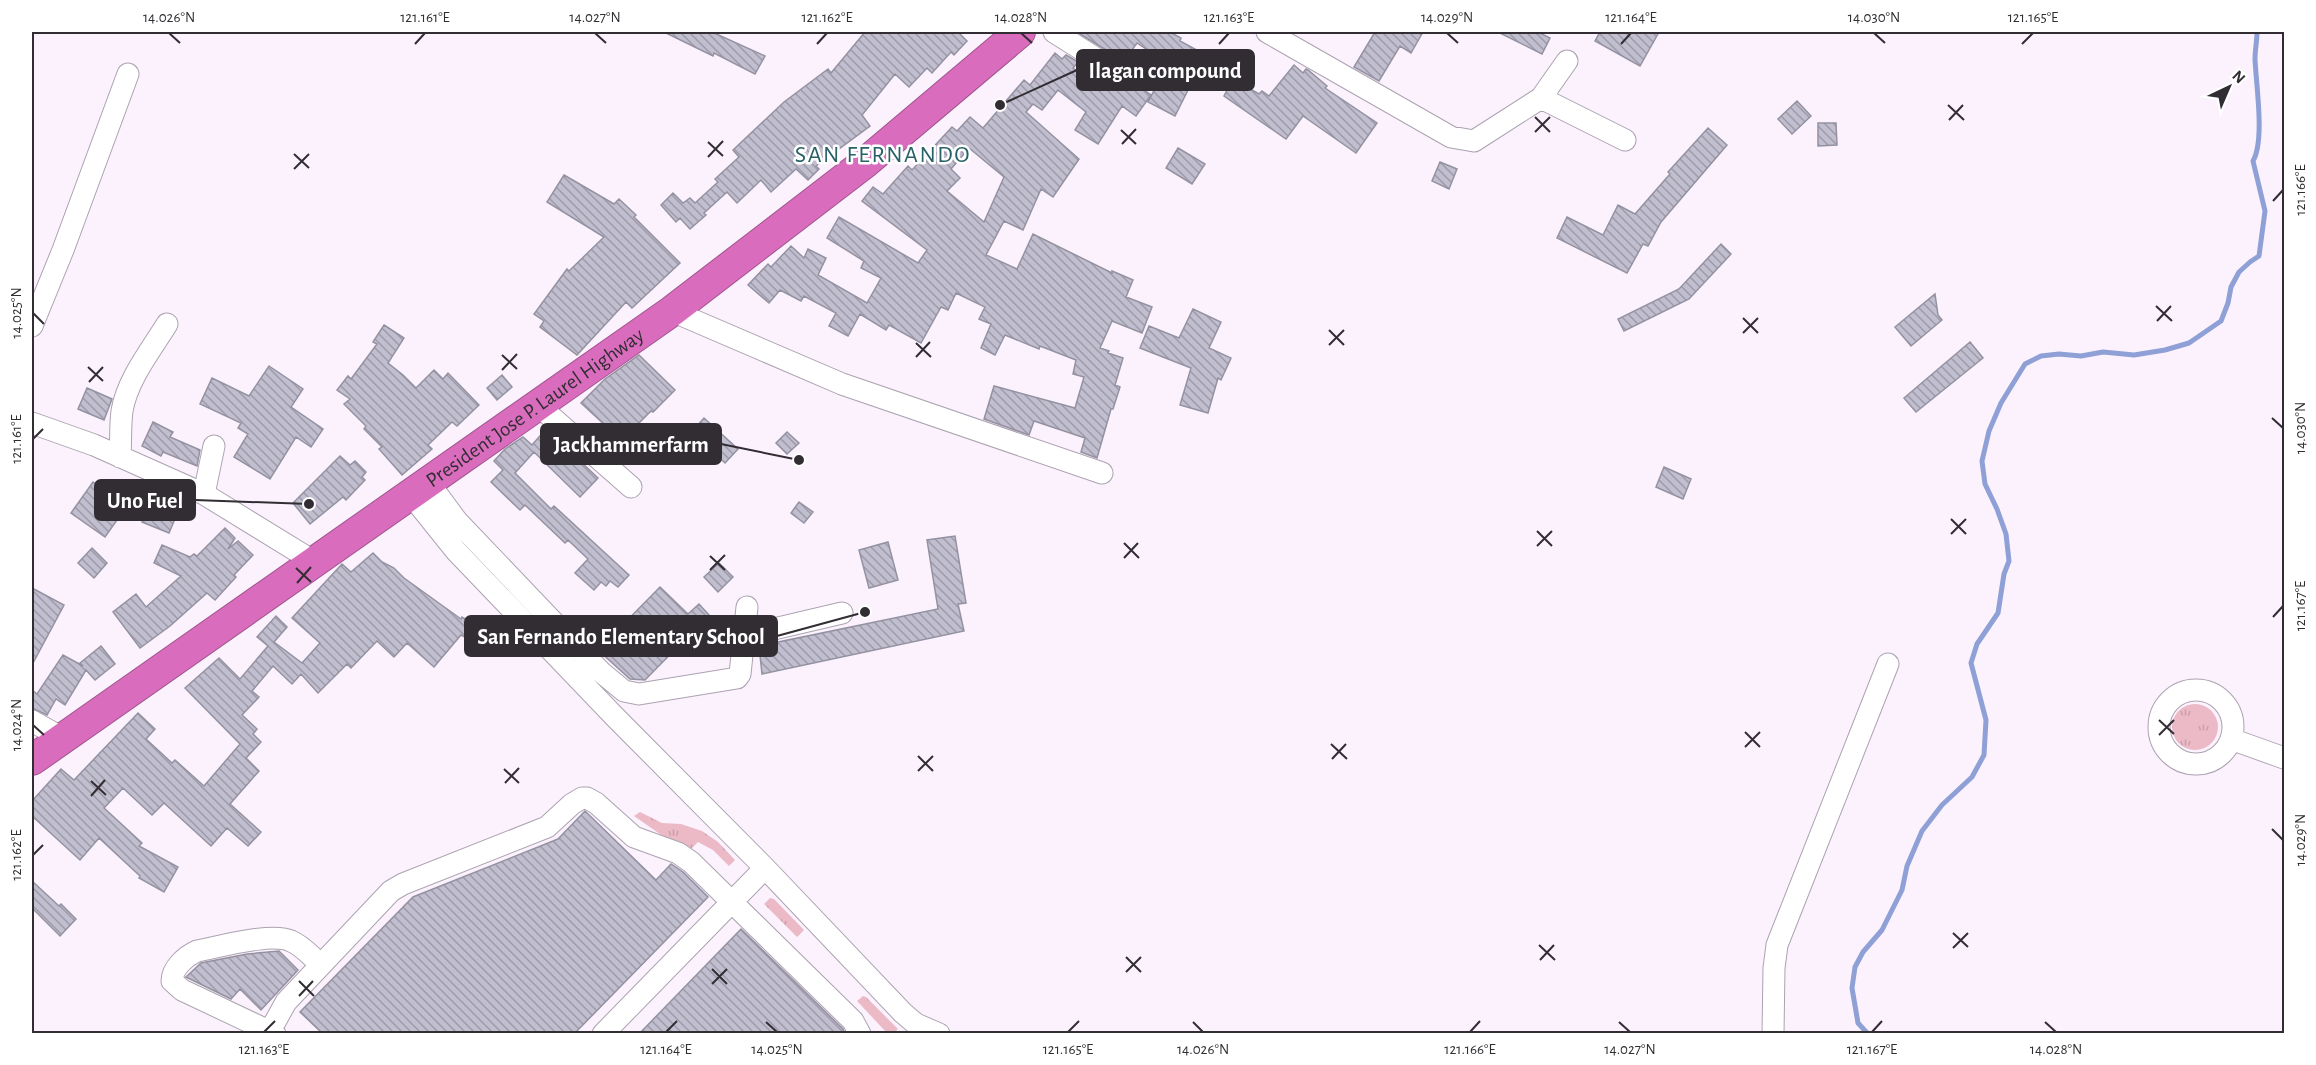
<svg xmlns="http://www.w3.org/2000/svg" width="2316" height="1065" font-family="'Alegreya Sans',sans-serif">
<defs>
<pattern id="grass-tufts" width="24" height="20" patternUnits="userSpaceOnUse" patternTransform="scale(1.5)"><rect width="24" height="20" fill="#ecb9c6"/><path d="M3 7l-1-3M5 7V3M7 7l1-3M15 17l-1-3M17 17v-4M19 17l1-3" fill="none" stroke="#cb9fab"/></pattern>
<pattern id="building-back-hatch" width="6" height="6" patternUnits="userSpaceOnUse" patternTransform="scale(1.5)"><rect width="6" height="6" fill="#c1becf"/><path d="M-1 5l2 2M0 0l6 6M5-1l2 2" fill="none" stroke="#9d9ba9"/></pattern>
</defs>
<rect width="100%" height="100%" fill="#fbf2fe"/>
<!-- grass -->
<path fill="url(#grass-tufts)" d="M2172 727a23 23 0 1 1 46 0a23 23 0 1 1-46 0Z
M640,812L662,823L681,824L702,831L718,842L735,860L729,866L713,850L698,842L690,850L670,841L634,816Z
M770,898L774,899L804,930L797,937L764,904Z
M863,996L866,997L898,1029L894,1033H887L857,1001Z"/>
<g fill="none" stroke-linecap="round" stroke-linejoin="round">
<!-- stream -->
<path stroke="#8fa0d6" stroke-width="5" d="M1868,1034L1858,1023L1852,988L1855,967L1863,952L1882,930L1902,890L1907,866L1922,831L1942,805L1972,777L1984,755L1986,720L1971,663L1977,644L1998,613L2004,574L2009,561L2006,534L1997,509L1985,484L1982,461L1989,431L2001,403L2025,364L2041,356L2059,354L2081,356L2103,352L2134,355L2165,350L2189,343L2221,321L2228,303L2231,287L2239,272L2250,262L2259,256L2265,211L2253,161C2265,140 2256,85 2255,59C2255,50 2257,41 2257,32"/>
</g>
<!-- building -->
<path fill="url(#building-back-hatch)" stroke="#9491a1" stroke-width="1.5" fill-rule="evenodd" d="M664,32H712L765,56L755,74L714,53L713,56Z
M865,32H958L967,41L954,55L951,52L932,73L927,68L909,87L895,74L862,115L870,126L816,166L819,169L808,180L796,169L771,192L761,180L737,203L727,192L704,213L706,215L690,229L680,218L676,222L661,205L673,193L683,203L690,198L695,203L718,182L715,179L739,157L733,150L784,102L828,69L831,73Z
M1077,32H1170L1181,38L1180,41L1195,49L1191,56L1202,62L1175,116L1148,102L1168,64L1137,43L1126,58L1106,50Z
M1375,32H1423L1411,53L1400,46L1379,81L1354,67Z
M1498,32H1538L1550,38L1542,54Z
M1600,32H1659L1640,66L1595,41Z
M1055,53L1062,59L1066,55L1078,62L1073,68L1103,90L1110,79L1128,86L1137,85L1151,95L1136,116L1122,106L1098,144L1075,130L1086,112L1058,90L1042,110L1033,104L1026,112L1079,159L1053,197L1041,189L1023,230L1004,221L986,255L1017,269L1033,234L1112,273V271L1133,280L1126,297L1152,307L1142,333L1112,321L1100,348L1109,351L1108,353L1123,358L1115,385L1120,387L1113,409H1111L1097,458L1081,452L1085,438L1034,421L1029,435L984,419L994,386L1075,408L1084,377L1073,374L1076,360L1040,346L1039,349L1005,335L995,355L981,348L991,324L979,319L985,307L956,293L948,310L941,307L921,343L889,325L886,330L860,314L848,336L829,326L836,313L804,296L801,301L780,290L769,303L748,285L768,264L771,267L791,246L804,258L808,249L826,258L818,275L867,303L881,278L861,268L864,261L827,238L839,217L918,263L927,250L862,201L873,187L883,194L908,166L912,170L952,127L957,131L970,117L983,128L1024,80L1030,85ZM969,148L1004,177L984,222L947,191L960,178L951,169Z
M1294,65L1303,73L1306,69L1308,70L1327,86L1325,88L1377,123L1356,153L1303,116L1286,139L1224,96L1233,79L1259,94L1262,91L1269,96Z
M1797,101L1811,116L1792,134L1778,119Z
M1818,123H1836L1837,145L1818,146Z
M1708,128L1727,145L1661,222L1648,246L1643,244L1627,273L1557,238L1567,217L1603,235L1618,205L1635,214L1670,174L1668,172Z
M1178,148L1205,164L1192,184L1166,168Z
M1440,162L1457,169L1449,189L1432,181Z
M564,175L614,204L619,199L636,215L634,217L680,263L632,308L626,302L577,355L540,327L544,321L534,314L567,269L569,271L604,237L547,202Z
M1721,244L1731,254L1689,299L1624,331L1618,319L1679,289Z
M1935,294L1938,315L1942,320L1911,346L1895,327Z
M1193,309L1221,322L1209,348L1231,358L1221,380L1218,378L1208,413L1180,405L1191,368L1140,348L1149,326L1179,338Z
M384,325L404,338L388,363L403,375L416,388L434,370L443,379L448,373L479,405L457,426L452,422L428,445L432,449L402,475L379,449L382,447L364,429L366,426L344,404L350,399L337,390L348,376L351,379L377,344L373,342Z
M1970,342L1983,358L1916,412L1904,398Z
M639,355L675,390L653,412L651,411L623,439H620L581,403L605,379Z
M269,366L303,389L291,407L323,429L311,447L296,437L270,479L234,457L248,434L238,428L241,423L200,404L212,378L249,396Z
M502,375L512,387L497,400L487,388Z
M87,388L112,399L104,420L78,409Z
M704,418L738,449L725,463L711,450L713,447L694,429Z
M153,422L173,432L170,437L200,450L197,466L163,452L161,456L142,446Z
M546,429L598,478L580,497L534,452L515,473L551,509L554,506L629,575L618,587L610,581L606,586L601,582L594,590L575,573L588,559L568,540L565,543L525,505L520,510L491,482L503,470L494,461L505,449L523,437L532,445Z
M787,432L799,443L787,454L776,443Z
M340,456L350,465L355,461L366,472L362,477L365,480L346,500L343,497L310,524L293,503Z
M1664,467L1691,479L1683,499L1656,487Z
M93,482L127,506L105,537L71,513Z
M156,488L183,500L169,533L142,522Z
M799,502L813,512L804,523L791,513Z
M225,528L235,538L228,549L238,541L253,555L234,575L236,577L215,600L207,593L170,626L140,648L113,612L136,594L146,607L181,576L154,563L162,545L190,557L194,554L197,556Z
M955,536L966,603L958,604L964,631L762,674L759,646L938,609L927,540Z
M888,542L898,580L869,588L859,550Z
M92,548L107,563L94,578L78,563Z
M373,553L382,562L394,568L404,578L461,619L462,617L486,631L479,644L461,635L434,667L407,643L394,657L377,641L351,668L347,664L318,693L301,674L292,684L273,666L252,691L259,697L242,715L257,729L253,734L261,742L246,758L259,771L230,804L261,832L248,846L227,828L211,846L164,803L152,815L123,788L104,808L142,843L139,846L178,867L164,892L139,878L140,876L99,838L80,860L32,816V801L61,769L74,780L138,713L155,729L146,739L172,763L175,760L204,786L240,744L185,688L219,658L240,679L268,646L257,637L276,616L287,627L274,642L302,663L320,643L292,618L342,564L351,572Z
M719,563L733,577L718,592L704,577Z
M660,587L688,614L699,604L709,615L645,680L630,679L598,650Z
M32,588L64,605L32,665Z
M101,646L115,664L95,680L86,670L65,705L56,699L47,715L32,708V690L37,694L63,655L83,666L80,663Z
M585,811L656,880L671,864L683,872L708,897L574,1034H323L300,1012L413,897L558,839Z
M32,881L59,906L61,904L76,919L60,936L32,908Z
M741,929L843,1029L845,1034H639Z
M279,951L298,970L261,1010L240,989L231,999L186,977L201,963L247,954Z"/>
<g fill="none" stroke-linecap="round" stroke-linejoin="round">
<defs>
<path id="minor" d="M1054,32L1100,61L1132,74
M1267,32L1451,137L1474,141L1541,98L1567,61
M1541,98L1625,140
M672,311L842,384L1102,473
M32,326L63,250L128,74
M539,406L631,487
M32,423L94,445L204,494L313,561
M120,457C121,442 120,426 122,411C127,380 151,350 167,324
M429,483L457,521L601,672L624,691L639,694L737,678L740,674L747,607
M204,494L214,446
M411,495L456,551L615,717L765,868L903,1013L916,1024L939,1034
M744,636L842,613
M2159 727a37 37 0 1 1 74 0a37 37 0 1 1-74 0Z
M32,721L62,738
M2231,739L2284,758
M270,1031L286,1002L391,891L403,884L547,827L572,804L582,798H587L596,803L634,837L678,853L691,862L853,1021L860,1034
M275,1034L182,990L172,981C172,968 186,956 197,951C219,947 272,932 291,941C303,946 312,957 321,965
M603,1034L765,868
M1773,1034L1774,968L1777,945L1888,664"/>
<g id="highway">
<path id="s1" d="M32,760L672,311L866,162L1020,32"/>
</g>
</defs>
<!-- minor casing -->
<use href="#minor" stroke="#aca2b0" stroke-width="23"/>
<!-- highway casing -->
<use href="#highway" stroke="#9f568d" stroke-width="32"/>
<!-- minor -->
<use href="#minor" stroke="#fff" stroke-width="21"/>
<!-- highway -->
<use href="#highway" stroke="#da6cbd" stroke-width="30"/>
</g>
<!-- ticks -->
<path fill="none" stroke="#312d33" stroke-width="2" d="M169,33L180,43M595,33L606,43M1021,33L1032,43M1447,33L1458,43M1874,33L1885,43M415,44L425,33M817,44L827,33M1219,44L1229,33M1621,44L1631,33M2022,44L2033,33M1948,105L1964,120M1535,117L1550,132M1949,120L1963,105M1121,130L1136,144M1535,132L1550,117M708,142L723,156M1122,144L1136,129M294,154L309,168M708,157L723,141M294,169L309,154M2273,201L2283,190M2156,306L2172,321M33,313L44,324M1743,318L1758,333M2157,321L2171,306M1329,330L1344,345M1743,333L1758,318M916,343L931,357M1329,345L1344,330M502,355L517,369M916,357L930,342M88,367L103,381M502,370L517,354M89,382L103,367M2272,418L2283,428M33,439L43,429M1951,519L1966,534M1537,531L1552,546M1951,534L1966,519M1124,543L1139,558M1537,546L1552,531M710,556L725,570M1124,558L1138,543M296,568L311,582M710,570L725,555M297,583L311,567M2273,617L2283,606M2159,720L2174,734M33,725L44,735M1745,732L1760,747M2159,735L2174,720M1331,744L1347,759M1745,747L1760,732M918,756L933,771M1332,759L1346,744M504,769L519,783M918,771L933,756M91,781L106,795M505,783L519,768M91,796L105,780M2272,829L2283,840M33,855L43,845M1953,933L1968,947M1539,945L1555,960M1953,948L1968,933M1126,957L1141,972M1540,960L1554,945M712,969L727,984M1126,972L1141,957M299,981L314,996M712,984L727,969M299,996L313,981M766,1022L777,1032M1193,1022L1203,1032M1619,1022L1630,1032M2045,1022L2056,1032M264,1032L275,1021M666,1032L677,1021M1068,1032L1079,1021M1470,1032L1480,1021M1872,1032L1882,1021"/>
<g text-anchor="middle" stroke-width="5" stroke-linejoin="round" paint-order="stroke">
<!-- street labels -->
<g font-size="21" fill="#312d33" stroke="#fff">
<text dy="7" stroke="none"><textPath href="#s1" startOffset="614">President Jose P. Laurel Highway</textPath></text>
</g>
<!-- quarter labels -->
<g font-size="24" letter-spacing="1.5" fill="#286267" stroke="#fff">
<text x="883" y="162">SAN FERNANDO</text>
</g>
</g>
<!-- callouts -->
<path fill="none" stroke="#312d33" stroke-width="2" d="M1000 105L1077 70M799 460L721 444M309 504L195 500M865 612L777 636"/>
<g fill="#312d33" stroke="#fff" stroke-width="2">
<circle cx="1000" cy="105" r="6"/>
<circle cx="799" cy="460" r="6"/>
<circle cx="309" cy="504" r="6"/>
<circle cx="865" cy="612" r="6"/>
</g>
<g fill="#312d33" stroke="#312d33" stroke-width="2">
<rect x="1077" y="50" width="177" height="40" rx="6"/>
<rect x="541" y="424" width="180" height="40" rx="6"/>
<rect x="95" y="480" width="100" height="40" rx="6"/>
<rect x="465" y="616" width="312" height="40" rx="6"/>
</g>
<g font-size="22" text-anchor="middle" font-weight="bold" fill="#fff">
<text x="1165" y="78">Ilagan compound</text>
<text x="631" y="452">Jackhammerfarm</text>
<text x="145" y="508">Uno Fuel</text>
<text x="621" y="644">San Fernando Elementary School</text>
</g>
<!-- border -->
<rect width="2316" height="1065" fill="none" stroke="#ffffff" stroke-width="66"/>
<!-- north arrow -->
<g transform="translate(2229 87) rotate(44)" stroke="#ffffff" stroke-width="4.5" paint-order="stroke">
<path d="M0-4.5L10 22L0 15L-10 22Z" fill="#312d33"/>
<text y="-9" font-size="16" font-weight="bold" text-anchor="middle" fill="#312d33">N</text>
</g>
<rect x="33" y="33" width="2250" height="999" fill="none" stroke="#312d33" stroke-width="2"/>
<g font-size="15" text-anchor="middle" fill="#312d33">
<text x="169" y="22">14.026°N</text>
<text x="425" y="22">121.161°E</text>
<text x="595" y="22">14.027°N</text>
<text x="827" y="22">121.162°E</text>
<text x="1021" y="22">14.028°N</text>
<text x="1229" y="22">121.163°E</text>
<text x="1447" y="22">14.029°N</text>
<text x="1631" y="22">121.164°E</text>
<text x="1874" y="22">14.030°N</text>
<text x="2033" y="22">121.165°E</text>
<text transform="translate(2300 190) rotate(-90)" y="5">121.166°E</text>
<text transform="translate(16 313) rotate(-90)" y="5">14.025°N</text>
<text transform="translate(2300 428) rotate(-90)" y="5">14.030°N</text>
<text transform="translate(16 439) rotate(-90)" y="5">121.161°E</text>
<text transform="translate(2300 606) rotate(-90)" y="5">121.167°E</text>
<text transform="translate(16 725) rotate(-90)" y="5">14.024°N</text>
<text transform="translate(2300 840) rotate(-90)" y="5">14.029°N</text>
<text transform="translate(16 855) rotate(-90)" y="5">121.162°E</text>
<text x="264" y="1054">121.163°E</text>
<text x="666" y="1054">121.164°E</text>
<text x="777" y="1054">14.025°N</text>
<text x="1068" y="1054">121.165°E</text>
<text x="1203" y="1054">14.026°N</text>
<text x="1470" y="1054">121.166°E</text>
<text x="1630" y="1054">14.027°N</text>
<text x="1872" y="1054">121.167°E</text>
<text x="2056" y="1054">14.028°N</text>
</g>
</svg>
